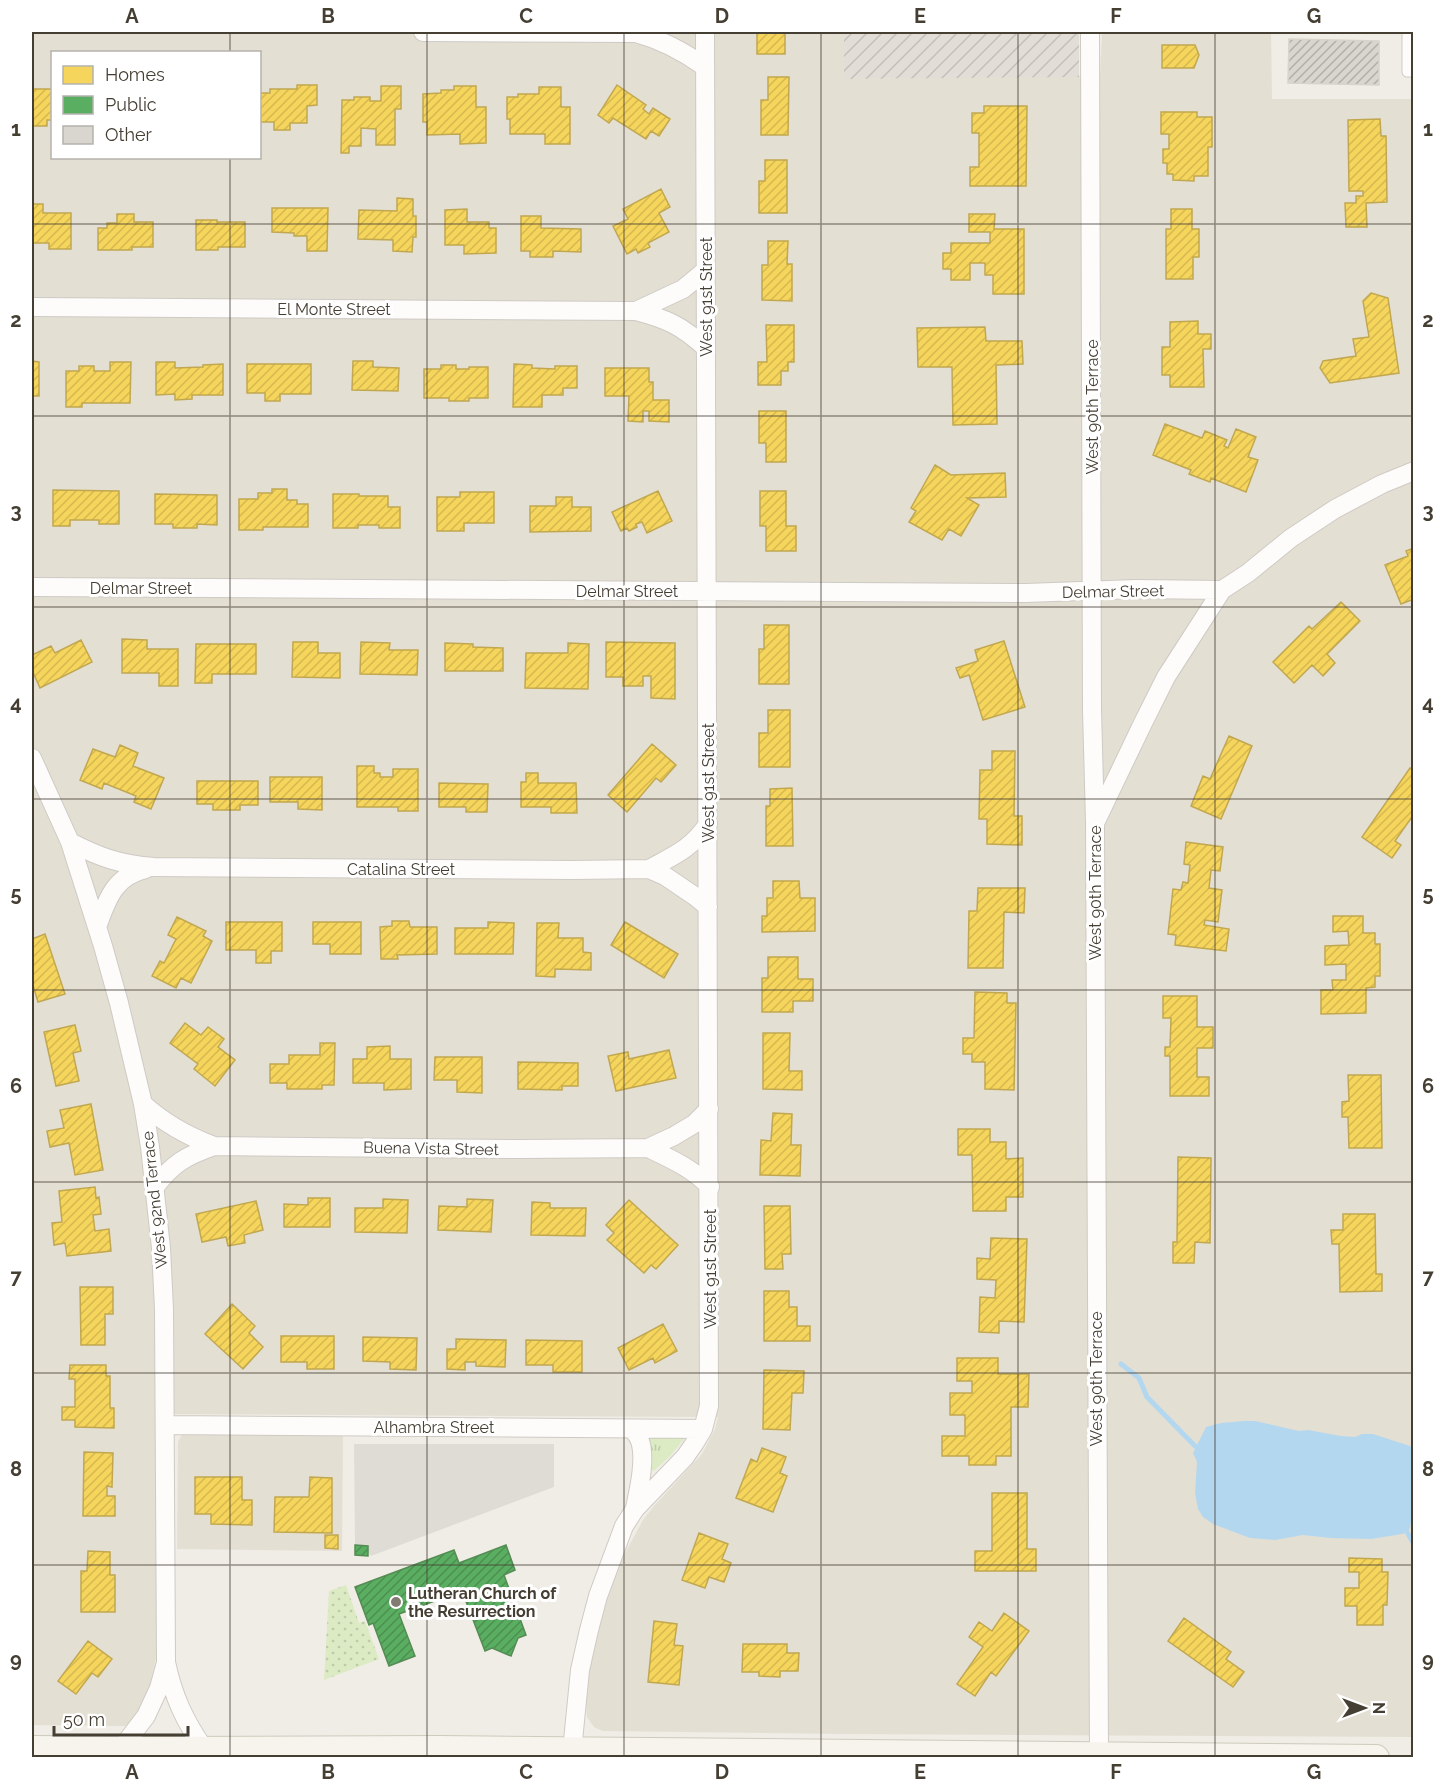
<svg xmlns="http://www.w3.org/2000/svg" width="1445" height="1789" font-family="Raleway,sans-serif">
<defs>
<pattern id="industrial-furrows" width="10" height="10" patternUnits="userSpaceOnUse" patternTransform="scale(1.5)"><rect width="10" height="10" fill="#e2ded7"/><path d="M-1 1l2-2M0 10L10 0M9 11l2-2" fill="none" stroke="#c3c0b9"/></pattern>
<pattern id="grass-tufts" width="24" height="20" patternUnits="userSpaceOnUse" patternTransform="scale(1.5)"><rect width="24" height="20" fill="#dcebc4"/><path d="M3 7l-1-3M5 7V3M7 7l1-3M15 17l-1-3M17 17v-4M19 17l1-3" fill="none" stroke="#becba9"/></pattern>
<pattern id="park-dots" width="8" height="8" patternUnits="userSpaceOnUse" patternTransform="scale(1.5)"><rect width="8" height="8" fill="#dcebc4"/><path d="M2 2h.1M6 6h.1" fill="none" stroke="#becba9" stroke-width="1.8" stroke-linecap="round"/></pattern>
<pattern id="homes-hatch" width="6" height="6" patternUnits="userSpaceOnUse" patternTransform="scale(1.5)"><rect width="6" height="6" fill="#f6d55c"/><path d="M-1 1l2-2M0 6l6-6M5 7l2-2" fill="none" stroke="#d4b850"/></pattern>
<pattern id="public-hatch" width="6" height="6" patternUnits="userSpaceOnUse" patternTransform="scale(1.5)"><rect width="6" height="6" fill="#5aae61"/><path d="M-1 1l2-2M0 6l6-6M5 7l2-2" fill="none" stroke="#4c8f51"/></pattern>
<pattern id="building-hatch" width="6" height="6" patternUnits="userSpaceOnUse" patternTransform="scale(1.5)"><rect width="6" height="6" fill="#d9d6cf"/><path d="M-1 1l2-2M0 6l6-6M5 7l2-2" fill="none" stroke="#b2afa9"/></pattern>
</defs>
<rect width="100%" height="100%" fill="#f0ede6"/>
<!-- residential -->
<path fill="#e4dfd3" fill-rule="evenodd" d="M32,32H844L845,79L1100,76L1102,32H1271L1272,99H1413V1737L846,1734L603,1731L598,1729L594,1727L587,1717L586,1703L590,1666L602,1613L611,1586L624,1555L643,1520L654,1506L702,1454L715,1429L718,1417L157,1414L156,1658L149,1688L139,1712L130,1724L125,1726L32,1725ZM52,52H260V158H52Z
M186,1432L343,1434L342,1551L177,1549L178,1442L181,1436Z"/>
<!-- industrial -->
<path fill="url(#industrial-furrows)" d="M844,32H1079V77L844,79Z"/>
<!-- grass -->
<path fill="url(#grass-tufts)" d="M649,1436L685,1438L671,1455L654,1471L651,1469Z"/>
<!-- park -->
<path fill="url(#park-dots)" d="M346,1585L359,1623L365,1621L379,1659L324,1680L329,1591Z"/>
<!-- parking -->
<path fill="#dfdcd6" d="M354,1444H554V1487L371,1556L368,1552V1546L355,1545Z"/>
<!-- water -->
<path fill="#b4d7f0" d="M1244,1421H1255L1299,1431L1308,1430L1341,1436L1355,1437L1362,1434H1373L1410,1446L1413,1449V1513L1410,1528L1407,1532L1402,1534L1371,1539L1330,1538L1303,1535L1275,1540L1250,1538L1213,1524L1203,1517L1198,1509L1195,1493L1197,1462L1193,1453L1206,1427L1221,1423Z"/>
<!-- homes -->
<path fill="url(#homes-hatch)" stroke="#c1a850" stroke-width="1.5" d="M757,32H785V54H757Z
M1162,45H1195L1199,55L1194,68H1162Z
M768,77H789L788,135H761V100H768Z
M297,85H317V105L307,106V123H290V130H274V122H260V93H270V89H297Z
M617,85L646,105L643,109L649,114L653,108L670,119L659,136L651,131L646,139L613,118L609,123L598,115Z
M381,86H401V109H395V145H376V129L361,128V146H349V153H341L342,100H354V97H370V101H381Z
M454,86H476V107H486V143L460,144V134L427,135V122H423V94L441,93V90H454Z
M539,87H561V107H570V144H545V134H510V119H507V97H518V94H539Z
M32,89H52V120H47V126H32Z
M984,106H1027L1026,186H970V167H979V133H972V113H984Z
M1161,112H1197V117H1212V147H1208V176H1194V181L1173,180V174H1167V163H1163V149H1169V134H1161Z
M1380,119L1381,136H1386L1387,202L1366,203L1367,227H1346L1345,203H1356V196H1363V191H1349L1348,120Z
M765,160H787V213H759V181H765Z
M661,189L670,207L659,213L669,232L648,243L650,247L638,253L636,249L627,254L613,226L628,219L623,209Z
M397,198L413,199V216H416V237H413L412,252L393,251V240L358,239L359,210L397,211Z
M32,204H43V213H71V249H49V243H32Z
M272,208H328L327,251H307V236H294V233L272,232Z
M467,209V222H489V228H496V253L464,254V245H445V210Z
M1171,209H1192V229H1199V257H1193V279H1166V229H1171Z
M117,214H134V222H153V247H132V250H98V228H107V223H117Z
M969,214H995L994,229H1024V294H993V275H985V263H970V280H951V269H943V253H951V243H990V232H969Z
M521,216H541V228L581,229V252L553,251V257H530V251H521Z
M196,220H217V222H245V247H218V250H196Z
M768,241H788L787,264H792V301L762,300V265H768Z
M1371,293L1388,298L1399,373L1330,383L1320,368L1323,361L1356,356L1353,339L1369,337L1363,301Z
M1198,321V334H1211V349H1203L1204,387H1170V375H1162V347H1170V322Z
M766,325H794V362H788V371H781V385H758V362H767Z
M985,327L986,341H1022L1023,364L996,365L997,424L953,425L952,367H918L917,328Z
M32,361L39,362V396H33V401H32Z
M353,361H373V367L399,368L398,391L352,390Z
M110,362H131L130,403H82V407H66V371H79V366H94V371H110Z
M156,362H175V368L203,367V365L223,364V395H192V399L175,400V394L156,395Z
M247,364H311V394H280V401H265V393H247Z
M514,364L532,365V368L555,369V366H577V388H563V395H542V407H513Z
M441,365H456V369H469V367H488V398H469V401H449V398H424V369H441Z
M605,368H649V382H653V400H669V422L649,421V411H643V422L628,421L629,396H605Z
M759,411H786V462H766V443H759Z
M1165,424L1202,438L1205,431L1227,440L1224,446L1228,448L1236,429L1256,437L1248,457L1258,460L1246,492L1211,478L1210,482L1189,474L1191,470L1153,455Z
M935,465L951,475L1005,473L1006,497L967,498L979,505L961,536L949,529L942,540L909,522L916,511L911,508Z
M272,489H287V500H297V504H308V527H263V530H239V499H258V493H272Z
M53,490L119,491V524H99V520H70V526H53Z
M658,491L672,521L647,533L642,522L636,524L637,527L629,531L627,528L621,531L612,512Z
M760,491H786V526H796V551H766V526H760Z
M460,492H494V523H464V531H437V497H460Z
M155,494L217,495V525L197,524V528H173V524H155Z
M333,494H359V496H388V507H400V528H379V525H358V528H333Z
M556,497H572V507H591V531L530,532V506H556Z
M1414,548V599L1401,604L1385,565L1408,556L1406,551Z
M1341,602L1360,621L1327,654L1335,663L1323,676L1312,665L1294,683L1273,662L1309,626L1312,629Z
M764,625H789V684H759V649H764Z
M122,639L147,640V649H178V686H159V673H122Z
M81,640L92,662L40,688L32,670V655L51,646L55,653Z
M1004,641L1025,707L983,720L969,675L960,678L956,668L978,661L975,650Z
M293,642H318V653H340V678L292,677Z
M361,642L390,643L389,650H418L417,675L360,674Z
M606,642L675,643V699L651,698V676H643V686H623V677H606Z
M445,643L473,644V647L503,648V671H445Z
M568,643L589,644L588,689L525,688L526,653H568Z
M196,644H256V674H212V683H195Z
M768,710H790V767H759V733H768Z
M1229,736L1252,746L1221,819L1191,806L1203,776L1210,779Z
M652,744L676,765L661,782L656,778L627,812L608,795Z
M120,745L138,753L133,766L164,778L151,809L134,802L136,796L104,783L102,789L80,780L93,749L115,757Z
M992,751H1015L1014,816H1022V845L987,844V819H979L980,770H992Z
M357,766H374V773H380V777H393V769H418V811H398V807H357Z
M1410,768L1414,770V814L1395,841L1401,845L1392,858L1362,837Z
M526,773H538V783H576L577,813H551V807H521V782H526Z
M270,777H322V810L298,809V802H270Z
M197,781H258V805H240V810H213V804H197Z
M439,783L488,784L487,812H466V807H439Z
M792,788L793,846H766V806H770V789Z
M1186,842L1223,847L1220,871L1211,870L1209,888L1222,890L1218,922L1205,920L1204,925L1229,929L1226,951L1175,945L1176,935L1168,934L1173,889L1181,890L1183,882L1188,883L1190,865L1184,864Z
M773,881H799L800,898H815V931L762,932V916H767V898H773Z
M978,888H1025L1024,913L1004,912L1003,968H968L969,911H977Z
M1333,916H1363V933H1375V944H1380V976H1375V987L1366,988V1013L1321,1014V990H1333L1332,980H1346V964L1325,965V946L1349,945L1348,931L1333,932Z
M177,917L206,931L203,936L212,941L191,983L181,978L176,988L152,976L160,961L164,963L176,939L168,935Z
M392,921H409L410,927H437V954L397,955L398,959H381L380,927L392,926Z
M226,922H282V951H271V963H256V950H226Z
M313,922H361V954H330V944H313Z
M488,922L514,923L513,954H455V928H488Z
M625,922L678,954L664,978L611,945Z
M537,923H559L558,938H583V952L591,953V970L555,969V977L536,976Z
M45,934L65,994L38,1002L32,982V939Z
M768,957H798V979H813V1001H793V1012H762V978H768Z
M975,992L1007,993V1003H1016L1014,1090L985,1089V1062H972V1054H963V1038H974Z
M1163,996H1197V1027H1213V1048H1197V1077H1209V1096H1170V1056H1165V1047H1170L1171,1018H1163Z
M185,1023L201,1035L208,1027L224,1039L218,1047L235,1060L215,1086L194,1069L198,1064L170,1043Z
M75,1025L81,1051L73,1053L79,1081L56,1086L44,1032Z
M763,1033H790L789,1071H802V1090L763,1089Z
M320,1043H335L334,1085H322V1089H287V1083H270V1064H289V1055H320Z
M390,1046V1059H411V1089L384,1090V1083H353V1059H367V1047Z
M669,1050L676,1078L616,1091L608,1056L628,1052L629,1059Z
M435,1057H482V1093L457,1092V1080H434Z
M518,1062L578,1063V1086H562V1090L518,1089Z
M1348,1075H1381L1382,1148H1349L1348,1117H1342V1102L1349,1101Z
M91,1104L103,1170L75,1175L69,1143L50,1147L47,1131L64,1128L60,1110Z
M773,1113L792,1114L791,1145H801L800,1176L760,1175L761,1140L771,1141Z
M958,1129H990V1142H1006V1159L1023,1158V1197H1006V1211H973L972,1155H958Z
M1178,1157L1211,1158L1210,1243L1195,1242L1194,1263H1173V1242H1177Z
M95,1187L96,1198L99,1197L101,1214L93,1215L95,1231L109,1229L111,1251L67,1256L65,1243L54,1245L52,1223L62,1222L59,1191Z
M308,1198H330V1227H284V1204L308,1205Z
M383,1199L408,1200L407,1233L355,1232V1208H383Z
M467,1199L493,1200L491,1232L438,1230L439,1206L467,1207Z
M629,1200L678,1245L656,1269L651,1265L644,1273L607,1240L614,1233L606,1225Z
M256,1201L263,1230L244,1235L245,1243L228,1246L226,1237L202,1242L196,1214Z
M532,1202L550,1203V1208H586L585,1236L531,1235Z
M764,1206H790L791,1254H782L783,1269H765Z
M1343,1214H1375L1376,1274H1382V1291L1340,1292L1339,1244H1332L1331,1230H1343Z
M991,1238L1027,1239L1024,1322L999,1321V1333L979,1332L980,1297L995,1298L996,1280L977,1279V1258L990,1259Z
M80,1287H113V1314H105V1345H81Z
M764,1291H789V1307H797V1326H810V1341H764Z
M232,1304L255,1326L249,1333L263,1347L243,1369L205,1334Z
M663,1324L677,1351L655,1363L653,1358L629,1370L618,1348Z
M281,1336H334V1369H307V1362H281Z
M363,1337L417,1338L416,1370L390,1369V1362L363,1361Z
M456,1339L506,1340L505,1367L476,1366V1362H465V1370L447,1369V1349H456Z
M526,1340L582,1341V1372H553V1365H526Z
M957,1358H998V1374H1029L1028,1407H1011V1456H996V1465H969V1456H942V1436H965V1415H950V1393H972V1381H957Z
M70,1365H106V1376H110V1408H114V1428L75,1427V1420H62V1407H75V1379H69Z
M764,1370L804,1371L803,1393H792L790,1430L763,1429Z
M762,1448L786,1457L780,1473L787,1476L773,1512L736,1498L751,1459L757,1462Z
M84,1452L113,1453L112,1487L107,1486V1496H115V1516H83Z
M195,1477H242V1500H252V1525L211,1524V1514H195Z
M310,1477L332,1478V1533L274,1532L275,1497H309Z
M992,1493H1027V1549H1036V1571H975V1551H992Z
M699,1533L728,1544L722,1559L731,1563L724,1582L709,1577L705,1588L682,1580Z
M325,1535H338V1549L325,1548Z
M88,1551L110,1552V1575H115V1612H81V1571H87Z
M1349,1558L1382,1559V1572H1388L1387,1605H1383V1625H1357V1606H1345V1588H1359V1572H1349Z
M1004,1613L1029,1631L996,1676L991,1672L975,1696L957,1684L983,1647L969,1637L979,1622L992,1631Z
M1184,1618L1231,1652L1226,1659L1244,1672L1233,1687L1168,1641Z
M654,1621L677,1624L674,1645L683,1646L679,1685L648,1682Z
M88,1641L112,1659L98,1677L92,1673L76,1694L58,1681Z
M743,1644H787V1653H799L798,1671H780V1677L759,1676V1672H742Z"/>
<!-- public -->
<path fill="url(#public-hatch)" stroke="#548c53" stroke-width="1.5" d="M355,1545L368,1546V1556L355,1555Z
M506,1545L515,1570L504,1575L526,1635L518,1638L511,1656L492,1648L485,1651L462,1591L399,1614L415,1656L389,1666L373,1623L369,1625L355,1587L454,1550L459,1563Z"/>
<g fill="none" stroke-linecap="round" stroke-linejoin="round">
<!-- stream -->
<path stroke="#b4d7f0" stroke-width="5" d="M1121,1364L1139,1378L1147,1397L1195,1446
M1407,1532L1414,1544"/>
</g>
<!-- building -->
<path fill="url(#building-hatch)" stroke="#d8d4cc" stroke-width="1.5" d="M1289,39L1379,41V85L1288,83Z"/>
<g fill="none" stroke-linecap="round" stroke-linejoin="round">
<defs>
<path id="service" d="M1407,32V72H1414"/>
<path id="minor" d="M423,32L636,33C662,40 683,51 705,67
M1090,32L1092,710L1095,822L1099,1755
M32,307L636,311C667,319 682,326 706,348
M636,311L683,289L706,270
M32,587L1026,593L1136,589L1222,590
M32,758L70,842L103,946L119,1003L143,1104L150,1147L161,1248L164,1309L166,1662C173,1696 185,1722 205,1750
M1096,821L1142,725L1166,677L1222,590L1248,573L1291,538L1335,509L1382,484L1414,471
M70,842C99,857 121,865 154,867L573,870L649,869L665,876L696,897L708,907
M649,869C675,855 691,849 708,824
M97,927C107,900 114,876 146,869
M143,1104C164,1123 187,1136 214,1146L520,1149L648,1148L674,1136L694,1124L709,1109
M648,1148C671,1159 692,1168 710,1187
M155,1187C173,1163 186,1156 214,1146
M166,1425L703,1429
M632,1429C635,1432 638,1436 640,1441C646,1459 639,1489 635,1508
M120,1750L146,1716L159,1688L165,1666
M572,1751L580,1670L589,1630L598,1596L624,1526L635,1509L685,1457L694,1444L703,1429L709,1406L705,32"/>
<path id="secondary" d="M32,1749L167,1750L439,1749L1376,1758"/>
</defs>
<!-- service casing -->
<use href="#service" stroke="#cecac4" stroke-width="11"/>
<!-- minor casing -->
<use href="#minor" stroke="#cecac4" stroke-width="20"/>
<!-- secondary casing -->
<use href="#secondary" stroke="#cecabd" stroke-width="28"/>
<!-- service -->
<use href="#service" stroke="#fdfcfb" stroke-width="9"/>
<!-- minor -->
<use href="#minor" stroke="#fdfcfb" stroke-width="18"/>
<!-- secondary -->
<use href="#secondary" stroke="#f6f4ed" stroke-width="26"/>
</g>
<!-- grid -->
<path fill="none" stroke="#453e33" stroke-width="1.5" stroke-opacity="0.55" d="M230,32V52M427,32V1758M624,32V1758M821,32V1758M1018,32V1758M1215,32V1758M230,158V1758M32,224H1414M32,416H1414M32,607H1414M32,799H1414M32,990H1414M32,1182H1414M32,1373H1414M32,1565H1414"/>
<!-- markers -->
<circle fill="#817b72" stroke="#fff" stroke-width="2" cx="396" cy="1602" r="6"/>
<g text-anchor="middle" stroke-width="6" stroke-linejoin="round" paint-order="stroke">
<!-- street labels -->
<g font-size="16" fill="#453e33" stroke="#fff">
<text transform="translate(706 297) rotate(-90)" y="6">West 91st Street</text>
<text x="334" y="315">El Monte Street</text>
<text transform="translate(1092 407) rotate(-90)" y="6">West 90th Terrace</text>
<text x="141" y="594">Delmar Street</text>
<text x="627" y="597">Delmar Street</text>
<text transform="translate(1113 591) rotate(-1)" y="6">Delmar Street</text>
<text transform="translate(708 783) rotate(-90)" y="6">West 91st Street</text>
<text x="401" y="875">Catalina Street</text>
<text transform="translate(1095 893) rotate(-90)" y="6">West 90th Terrace</text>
<text transform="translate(431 1148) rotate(1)" y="6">Buena Vista Street</text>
<text transform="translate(154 1200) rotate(-96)" y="6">West 92nd Terrace</text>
<text transform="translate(710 1269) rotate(-90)" y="6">West 91st Street</text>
<text transform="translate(1096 1379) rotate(-90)" y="6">West 90th Terrace</text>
<text x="434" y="1433">Alhambra Street</text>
</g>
<!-- poi labels -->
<g font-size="16" font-weight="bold" fill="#453e33" stroke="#fff" text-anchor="start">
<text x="408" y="1599">Lutheran Church of<tspan x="408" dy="18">the Resurrection</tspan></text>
</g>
</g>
<!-- border -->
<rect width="1445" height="1789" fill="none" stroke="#ffffff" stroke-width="66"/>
<!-- legend -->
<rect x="51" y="51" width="210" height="108" fill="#ffffff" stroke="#b5b2ad" stroke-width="1.5"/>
<rect x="63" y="66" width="30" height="18" fill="#f6d55c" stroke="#b5b2ad" stroke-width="1.5"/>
<text x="105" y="81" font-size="18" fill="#453e33">Homes</text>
<rect x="63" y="96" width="30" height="18" fill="#5aae61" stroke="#b5b2ad" stroke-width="1.5"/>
<text x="105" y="111" font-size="18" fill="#453e33">Public</text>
<rect x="63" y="126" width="30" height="18" fill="#d9d6cf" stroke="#b5b2ad" stroke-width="1.5"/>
<text x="105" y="141" font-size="18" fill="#453e33">Other</text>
<!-- north arrow -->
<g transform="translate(1364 1708) rotate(90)" stroke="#ffffff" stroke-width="4.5" paint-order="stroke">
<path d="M0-4.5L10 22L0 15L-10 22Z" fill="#453e33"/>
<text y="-9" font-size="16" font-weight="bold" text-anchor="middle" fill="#453e33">N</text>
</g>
<!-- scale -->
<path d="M54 1726v9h134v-9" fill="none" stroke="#453e33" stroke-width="3"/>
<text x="63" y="1726" font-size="18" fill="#453e33" stroke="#ffffff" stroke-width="4.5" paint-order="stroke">50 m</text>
<rect x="33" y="33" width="1379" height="1723" fill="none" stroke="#453e33" stroke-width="2"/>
<g font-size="20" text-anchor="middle" font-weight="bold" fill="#453e33">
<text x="132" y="23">A</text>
<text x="328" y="23">B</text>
<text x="526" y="23">C</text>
<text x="722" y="23">D</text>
<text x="920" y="23">E</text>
<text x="1116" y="23">F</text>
<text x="1314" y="23">G</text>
<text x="16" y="136">1</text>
<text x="1428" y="136">1</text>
<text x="16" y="327">2</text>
<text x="1428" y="327">2</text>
<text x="16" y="518">3</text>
<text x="1428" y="518">3</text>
<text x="16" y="710">4</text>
<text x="1428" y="710">4</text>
<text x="16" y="901">5</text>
<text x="1428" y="901">5</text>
<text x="16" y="1093">6</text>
<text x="1428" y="1093">6</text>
<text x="16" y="1284">7</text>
<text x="1428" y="1284">7</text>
<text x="16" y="1476">8</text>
<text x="1428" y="1476">8</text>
<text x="16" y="1667">9</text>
<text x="1428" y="1667">9</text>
<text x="132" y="1779">A</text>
<text x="328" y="1779">B</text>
<text x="526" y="1779">C</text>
<text x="722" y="1779">D</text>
<text x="920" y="1779">E</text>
<text x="1116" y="1779">F</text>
<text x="1314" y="1779">G</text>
</g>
</svg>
